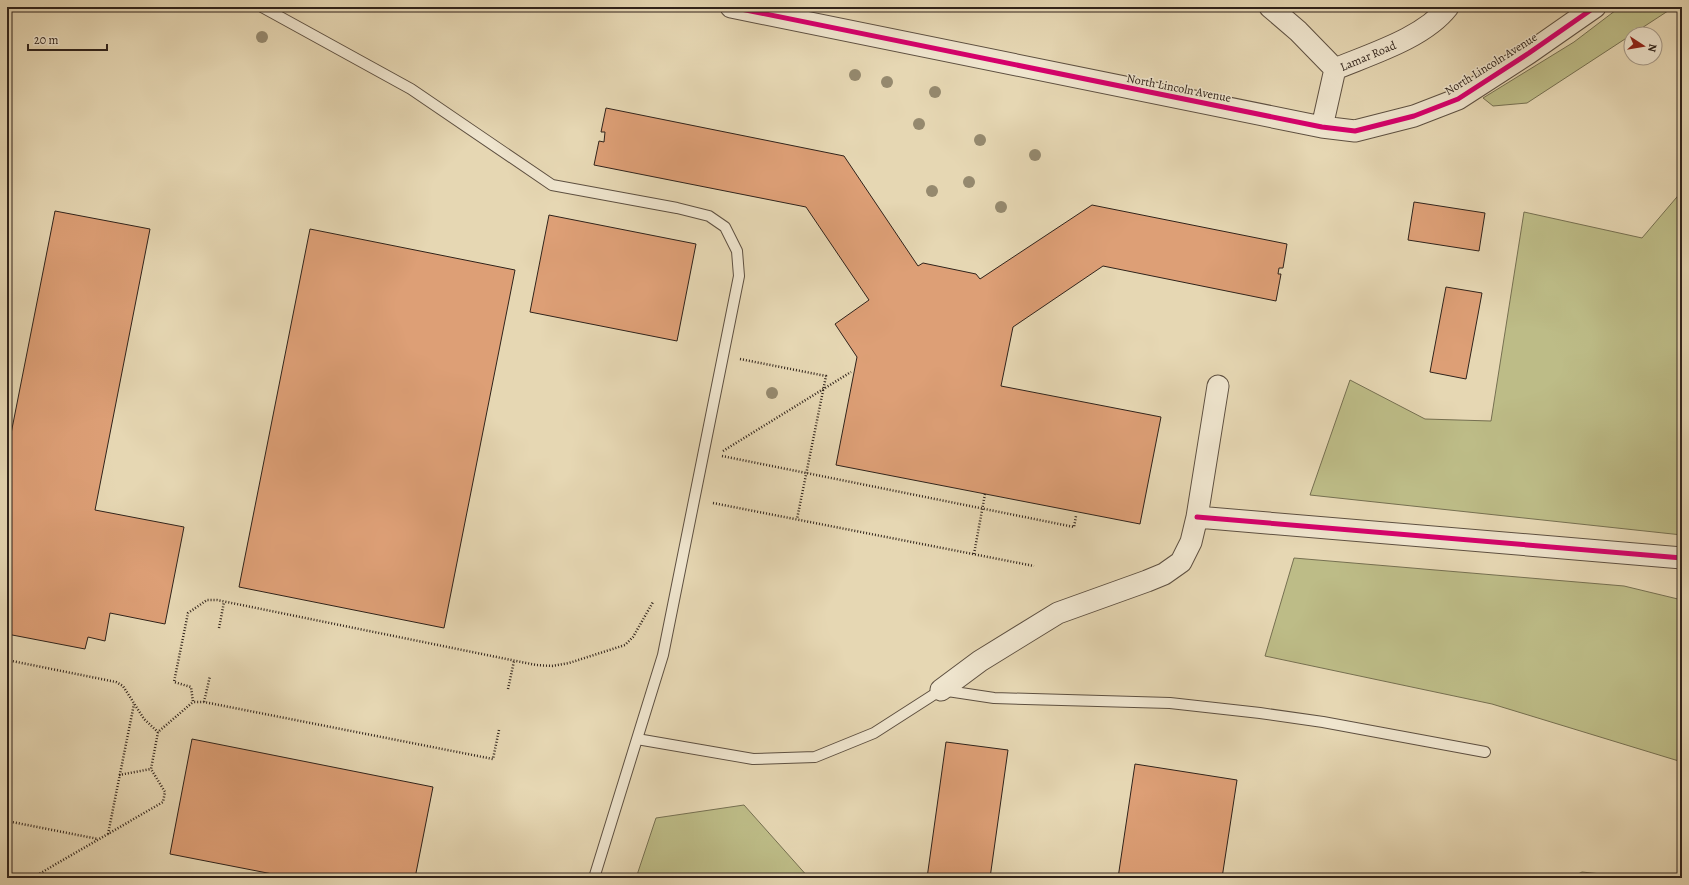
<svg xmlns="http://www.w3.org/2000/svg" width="1689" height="885" font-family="Alegreya,serif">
<rect width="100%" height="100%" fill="#e6d7b3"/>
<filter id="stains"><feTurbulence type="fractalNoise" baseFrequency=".005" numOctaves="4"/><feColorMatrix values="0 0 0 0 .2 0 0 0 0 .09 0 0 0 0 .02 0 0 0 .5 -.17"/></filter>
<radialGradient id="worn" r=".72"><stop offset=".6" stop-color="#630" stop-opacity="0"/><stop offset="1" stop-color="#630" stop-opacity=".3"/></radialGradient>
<!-- green -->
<path fill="#bdbc87" stroke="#767051" d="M1620,7H1674L1527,103L1493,106L1483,98L1574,42Z
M1682,191V535L1310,495L1350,380L1425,419L1491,421L1524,212L1642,238Z
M1294,558L1624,586L1682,600V762L1492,704L1265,656Z
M744,805L809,878H636L656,818Z
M1582,872L1641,878H1570Z"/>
<!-- building -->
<path fill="#dd9f76" stroke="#30231b" d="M606,108L844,156L918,266L923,263L976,274L980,279L1092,205L1287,244L1283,268H1279L1278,274H1281L1276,301L1103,266L1013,327L1001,386L1161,417L1140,524L836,465L857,357L835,324L869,300L806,207L594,165L599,141L604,142L605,132H601Z
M1414,202L1485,213L1479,251L1408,240Z
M55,211L150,229L95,510L184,527L165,624L110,613L105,641L88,637L85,649L7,634V454Z
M549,215L696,244L677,341L530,312Z
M310,229L515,270L444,628L239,587Z
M1446,287L1482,293L1466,379L1430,372Z
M192,739L433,787L415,878H293L170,854Z
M946,742L1008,750L990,878H927Z
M1135,764L1237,780L1222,878H1118Z"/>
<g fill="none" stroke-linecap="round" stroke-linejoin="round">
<defs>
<path id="lane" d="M262,7L411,89L552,185L677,208L709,216L725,227L737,251L739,276L663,655L594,878
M637,739L753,759L815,757L874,733L941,690L994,698L1170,703L1260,713L1323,722L1485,752"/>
<path id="street" d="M731,7L1322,127L1355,131L1414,116L1458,99L1529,53L1595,7
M1270,7L1298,31L1335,69
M1322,127L1335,69C1371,54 1424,38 1448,7
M1197,517L1682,558
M941,690L980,661L1058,613L1147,581L1164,574L1181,562L1191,542L1197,517L1218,386"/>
</defs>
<!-- lane casing -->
<use href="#lane" stroke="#5e5041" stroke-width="12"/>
<!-- street casing -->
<use href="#street" stroke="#5e5041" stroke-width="23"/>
<!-- path -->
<path stroke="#30231b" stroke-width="2.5" stroke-dasharray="1 2" stroke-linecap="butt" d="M740,359L826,376L797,519
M723,451L851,372
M722,456L1074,527L1076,516
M713,503L1034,566
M974,554L985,494
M219,628L224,602
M7,660L116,682L123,686L144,719L158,732
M508,689L514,661
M204,702L210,676
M499,730L493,759L204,702H193L191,687L174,682L188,613L207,600H217L536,665L552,666L569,663L625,645L633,637L653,602
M119,775L151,769
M7,821L98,839
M108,834L134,704
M32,878L163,802L165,792L151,769L158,732L193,702"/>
<!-- lane -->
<use href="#lane" stroke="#efe5ce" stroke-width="10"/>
<!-- street -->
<use href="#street" stroke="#efe5ce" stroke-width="21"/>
<defs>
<path id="cycleway" d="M731,7L1322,127L1355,131L1414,116L1458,99L1529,53L1595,7
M1197,517L1682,558"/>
</defs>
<!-- cycleway casing -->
<use href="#cycleway" stroke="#efe5ce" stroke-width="8"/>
<!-- cycleway -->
<use href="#cycleway" stroke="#d6006c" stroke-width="5"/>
</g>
<!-- trees -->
<g fill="#95896e">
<circle cx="262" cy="37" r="6"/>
<circle cx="855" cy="75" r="6"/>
<circle cx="887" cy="82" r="6"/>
<circle cx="935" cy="92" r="6"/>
<circle cx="919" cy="124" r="6"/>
<circle cx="980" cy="140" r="6"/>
<circle cx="1035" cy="155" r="6"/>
<circle cx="969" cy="182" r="6"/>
<circle cx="932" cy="191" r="6"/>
<circle cx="1001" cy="207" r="6"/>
<circle cx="772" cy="393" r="6"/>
</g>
<g text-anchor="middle" stroke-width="3" stroke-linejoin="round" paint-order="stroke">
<!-- street labels -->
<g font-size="12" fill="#30231b" stroke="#efe5ce">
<text transform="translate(1368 56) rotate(-23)" y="4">Lamar Road</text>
<text transform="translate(1491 64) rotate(-32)" y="4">North Lincoln Avenue</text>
<text transform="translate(1179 88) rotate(11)" y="4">North Lincoln Avenue</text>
</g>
</g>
<!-- margin -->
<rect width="1689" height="885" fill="none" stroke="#e6d7b3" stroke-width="24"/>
<rect x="8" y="8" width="1673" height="869" fill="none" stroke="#30231b" stroke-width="2"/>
<rect x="12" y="12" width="1665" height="861" fill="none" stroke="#30231b"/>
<!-- north arrow -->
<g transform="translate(1643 46) rotate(102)"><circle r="19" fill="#efe5ce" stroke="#a39786"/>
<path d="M0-3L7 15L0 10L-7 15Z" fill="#8f2418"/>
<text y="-6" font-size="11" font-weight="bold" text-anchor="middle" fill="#30231b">N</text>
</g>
<!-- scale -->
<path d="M28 44v6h79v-6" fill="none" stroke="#30231b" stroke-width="2"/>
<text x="34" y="44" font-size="12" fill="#30231b" stroke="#efe5ce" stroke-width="3" paint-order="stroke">20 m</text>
<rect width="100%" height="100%" filter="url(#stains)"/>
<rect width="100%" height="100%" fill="url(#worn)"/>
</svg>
